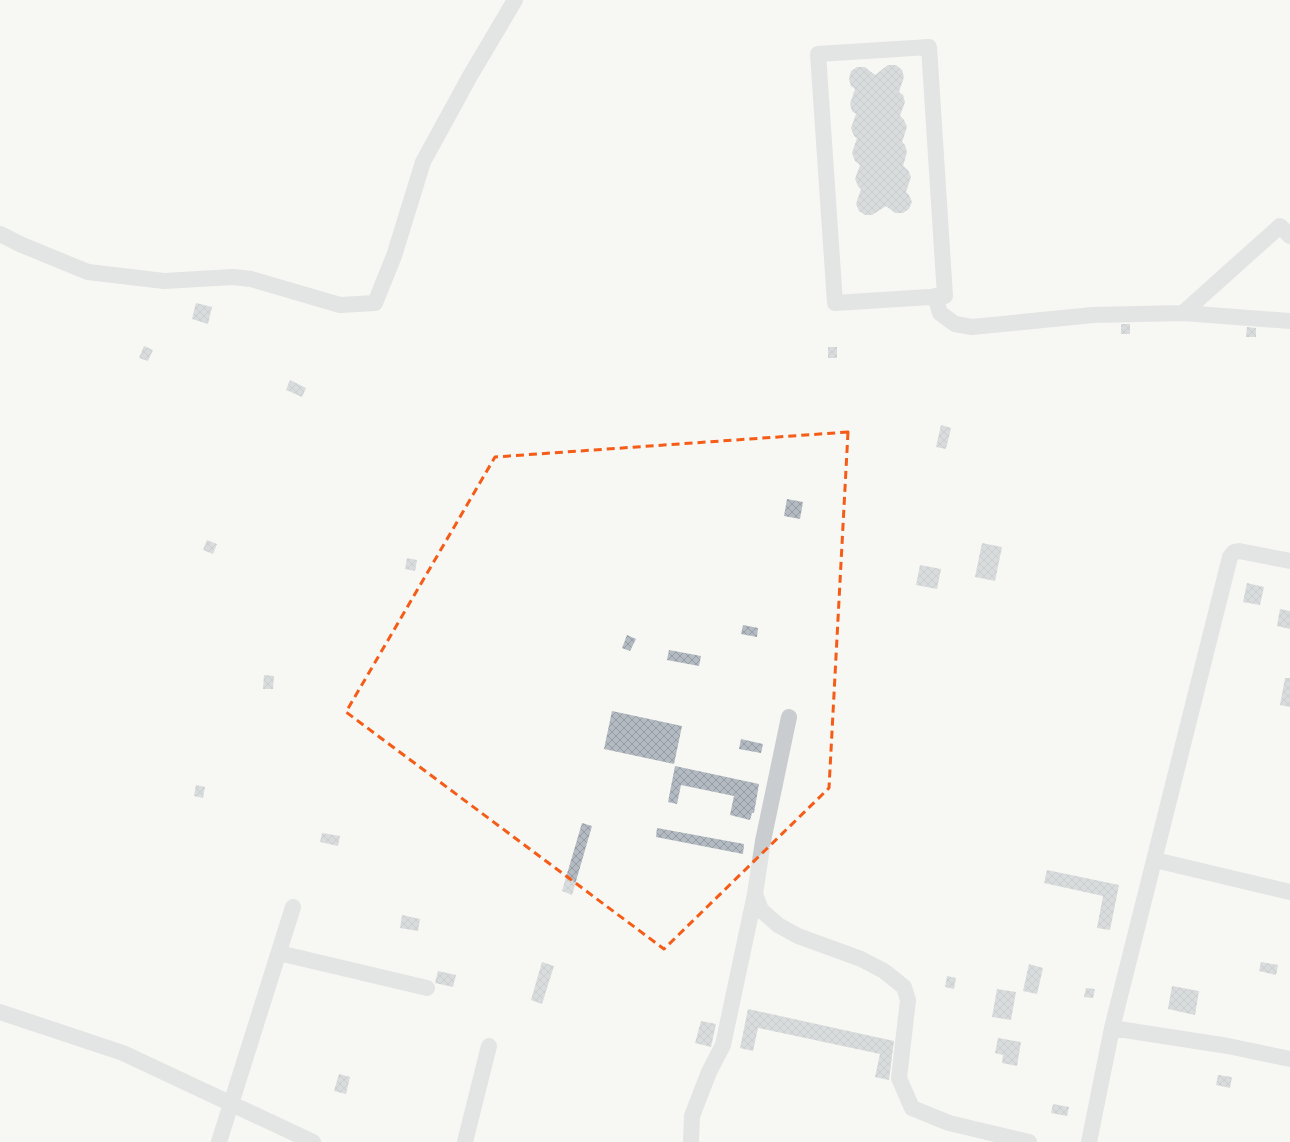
<svg xmlns="http://www.w3.org/2000/svg" width="1290" height="1142" font-family="Arial,sans-serif">
<defs>
<pattern id="building-cross-hatch" width="8" height="8" patternUnits="userSpaceOnUse"><rect width="8" height="8" fill="#b3bac1"/><path d="M0 0l8 8M0 8l8-8" fill="none" stroke="#959ca3"/></pattern>
</defs>
<rect width="100%" height="100%" fill="#f7f8f4"/>
<!-- building -->
<path fill="url(#building-cross-hatch)" d="M888,65H896L902,70L904,77L899,92L903,95L905,102L900,116L904,120L907,127L902,142L905,145L907,152L903,166L908,170L911,177L906,192L909,195L912,202L909,209L903,213H895L886,206L872,215H865L859,211L856,204L861,189L858,186L855,179L860,165L855,161L852,153L857,138L854,136L851,128L856,114L852,111L850,104L855,89L851,86L849,79L851,71L857,67H865L875,75Z
M196,303L212,307L208,324L192,319Z
M1121,324H1130V334H1121Z
M1247,327L1256,328V337H1246Z
M144,346L153,350L148,361L139,358Z
M828,347H837V358H828Z
M290,380L306,388L302,397L286,390Z
M941,425L951,428L946,449L936,447Z
M787,499L803,502L800,519L784,516Z
M207,540L217,544L213,554L203,550Z
M982,543L1002,547L995,581L975,577Z
M407,558L417,560L415,571L405,569Z
M920,565L941,569L937,589L916,585Z
M1247,583L1264,587L1260,605L1243,602Z
M1280,609L1290,611V629L1277,626Z
M743,625L758,628L757,637L741,634Z
M627,635L636,639L630,651L622,648Z
M669,650L701,656L699,666L667,660Z
M264,675L274,676L273,689H263Z
M1285,678H1290V707L1280,705Z
M612,711L682,726L674,764L604,749Z
M741,739L763,744L761,753L739,749Z
M675,766L759,784L754,813H752L750,820L730,815L734,796L681,785L677,804L668,802Z
M196,785L205,787L203,798L194,796Z
M582,823L592,826L572,895L562,891Z
M657,828L744,844L743,854L656,837Z
M322,833L340,836L338,846L320,842Z
M1047,870L1119,885L1110,930L1097,928L1103,896L1044,883Z
M402,915L420,919L418,931L400,928Z
M542,962L554,966L542,1004L531,1000Z
M1261,962L1278,965L1276,975L1259,971Z
M1029,964L1043,968L1037,994L1023,991Z
M438,971L456,975L453,987L435,983Z
M947,976L956,978L954,989L945,987Z
M1172,986L1199,991L1195,1015L1168,1009Z
M1086,988L1095,989L1093,998L1084,997Z
M997,989L1016,992L1011,1020L992,1017Z
M748,1009L894,1041L889,1080L875,1077L880,1054L758,1028L753,1051L740,1048Z
M701,1021L716,1024L711,1047L695,1043Z
M998,1038L1021,1042L1017,1066L1002,1063L1003,1055L995,1053Z
M339,1074L350,1077L346,1094L334,1091Z
M1218,1075L1232,1077L1230,1088L1216,1085Z
M1053,1104L1069,1107L1067,1116L1051,1113Z"/>
<g fill="none" stroke-linecap="round" stroke-linejoin="round">
<!-- minor -->
<path stroke="#cacdd0" stroke-width="16" d="M929,47L945,296L835,303L818,54Z
M0,234L22,245L88,272L164,281L233,277L251,279L340,305L375,303L394,256L423,162L470,76L515,0
M935,296L940,313L955,324L972,327L1093,315L1183,313L1290,321
M1183,313L1280,226L1290,236
M789,717L763,841L755,894L761,910L778,925L798,936L861,959L884,971L904,987L908,1000L899,1078L912,1108L949,1123L1029,1142
M1155,860L1290,892
M279,953L427,988
M0,1012L123,1053L313,1142
M1112,1028L1228,1046L1290,1059
M219,1142L293,907
M465,1142L489,1046
M691,1142L692,1116L709,1072L723,1045L755,894
M1089,1142L1112,1028L1230,557L1234,552L1239,551L1290,561"/>
</g>
<!-- marked area -->
<path d="M0 0H1290V1142H0ZM848,432L829,788L664,949L346,712L495,457Z" fill="#f7f8f4" fill-opacity=".55" fill-rule="evenodd"/>
<path fill="none" stroke="#f45c17" stroke-width="3" stroke-dasharray="8 5" stroke-linejoin="round" d="M848,432L829,788L664,949L346,712L495,457Z"/>
</svg>
